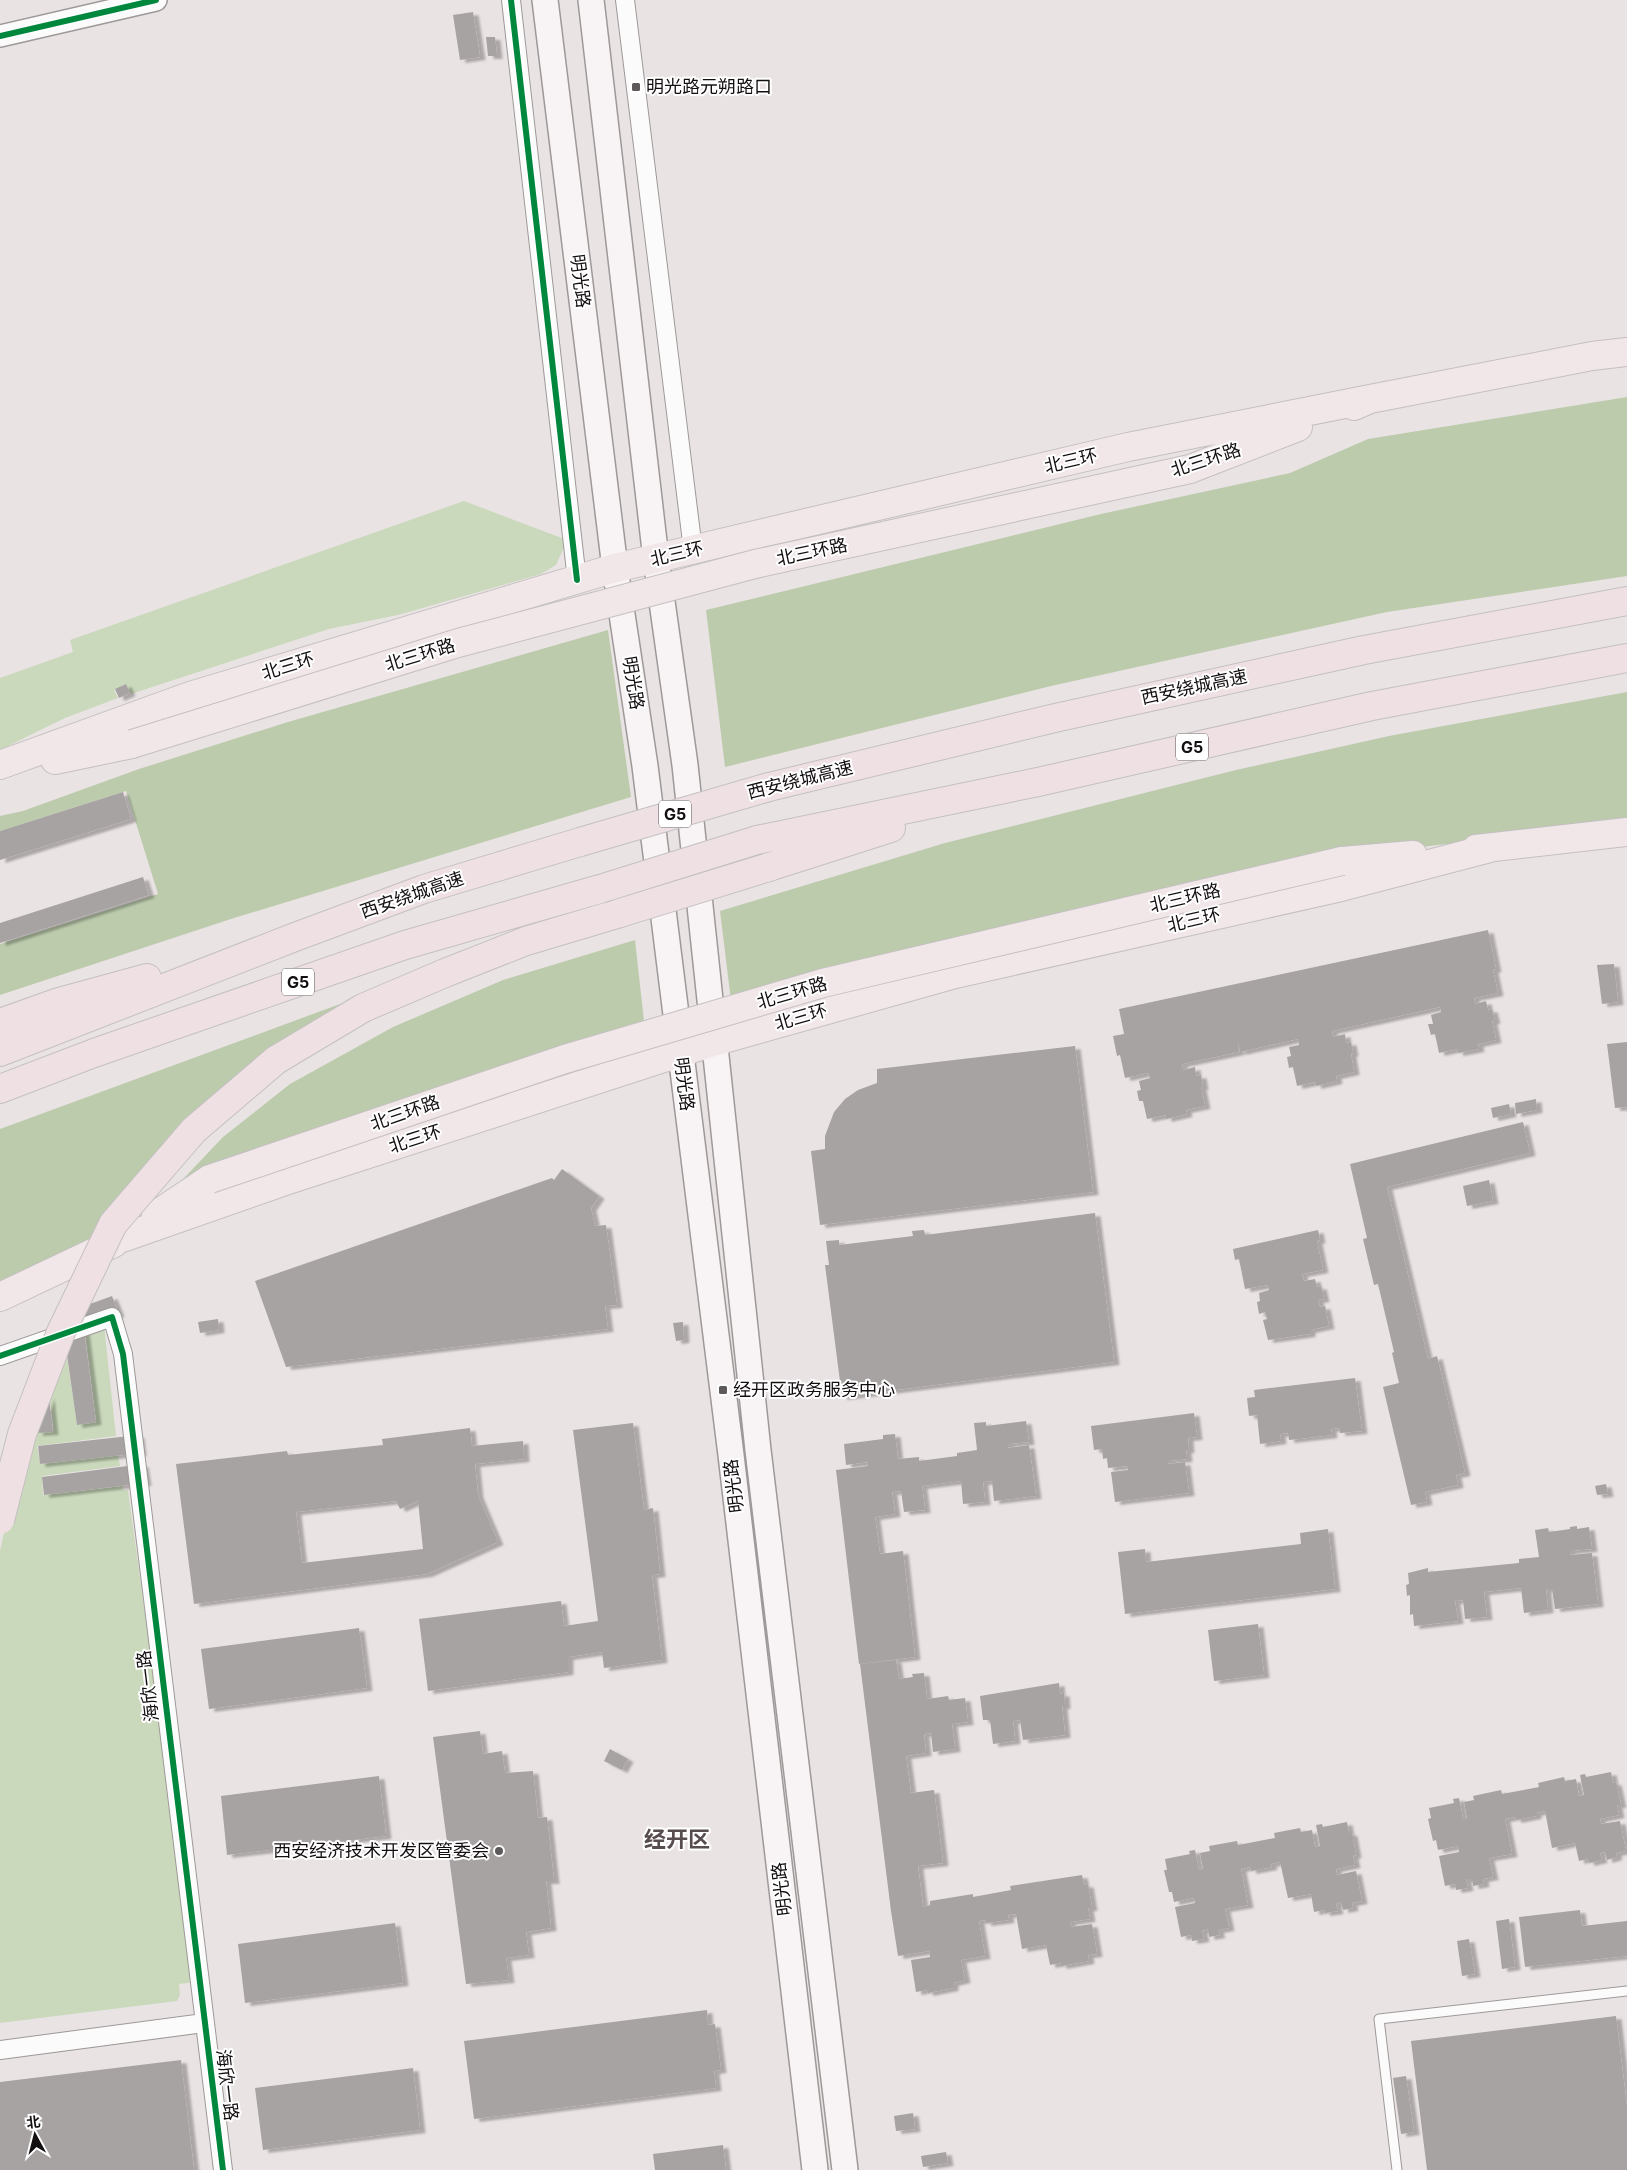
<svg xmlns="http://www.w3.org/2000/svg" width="1627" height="2170" font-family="Inter,'Noto Sans SC',sans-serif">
<defs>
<filter id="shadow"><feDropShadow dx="5.5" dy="3" stdDeviation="1" flood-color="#0004"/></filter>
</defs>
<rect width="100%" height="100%" fill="#eae3e4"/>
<!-- green -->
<path fill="#cad9bb" d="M464,501L567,540L556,565L541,574L398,615L329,629L131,694L125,684L114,690L118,698L65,718L0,750V678L73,652L70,640Z
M104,1325L116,1436L37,1446L40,1464L118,1455L120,1466L42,1476L43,1495L122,1486L123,1490H128L195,1982L179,1984L180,1995L177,2001L0,2023V1551L25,1432L54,1431L49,1396L64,1338L77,1424L96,1422L85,1330Z"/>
<!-- forest -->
<path fill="#bccbac" d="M1627,397V576L1387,612L1051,686L725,767L706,610L1101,514L1290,473L1368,439Z
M608,630L631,797L234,918L0,995V944L158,894L126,791L0,831V816L23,811L139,769L288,722Z
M1627,692V829L1549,840L1446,844L1372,853L732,1009L720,911L945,843L1236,770L1389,736Z
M635,940L645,1030L169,1194L223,1137L290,1084L393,1027L503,980Z
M370,993L205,1111L85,1255L0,1291V1129Z"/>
<!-- building -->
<path fill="#a7a3a3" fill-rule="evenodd" filter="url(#shadow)" d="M473,12L480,57L460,60L453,15Z
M486,37H495L497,56H488Z
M126,684L130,693L119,698L115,689Z
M123,792L131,819L0,860V831Z
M143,877L149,895L0,943V923Z
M1488,930L1496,969L1493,970L1498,993L1474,998L1475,1004L1486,1001L1488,1010L1492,1009L1495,1021H1492L1496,1040L1478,1044L1479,1049L1458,1053L1457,1049L1439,1053L1435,1034L1431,1035L1428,1024H1433L1431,1015L1441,1012L1440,1007L1332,1031L1333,1037L1345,1034L1346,1043L1351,1042L1353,1053L1351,1054L1354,1072L1336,1076L1337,1081L1316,1086L1315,1082L1297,1086L1293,1067L1289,1068L1287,1057L1291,1056L1289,1047L1299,1045L1298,1039L1240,1052L1238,1041L1239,1052L1182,1064L1183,1070L1195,1067L1196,1076L1201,1075L1203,1087H1201L1205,1106L1186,1110L1187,1114L1166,1119V1115L1147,1119L1143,1101H1139L1137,1091L1141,1090L1139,1081L1150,1078L1148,1073L1125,1078L1120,1055L1117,1056L1113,1036L1124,1034L1119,1009Z
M1614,964L1618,1002L1602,1004L1597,965Z
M1627,1042V1107L1615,1108L1607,1044Z
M1075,1046L1093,1192L820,1225L811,1151L825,1149V1136L834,1112L845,1099L858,1090L877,1083V1069Z
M1536,1099L1537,1110L1516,1114L1515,1103Z
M1509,1104L1511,1114L1493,1118L1491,1108Z
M1523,1122L1530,1153L1387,1187L1428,1359L1437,1356L1465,1473L1456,1475L1458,1485L1425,1492L1427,1502L1411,1505L1383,1387L1399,1383L1392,1353L1394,1352L1378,1284L1374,1285L1363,1239L1367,1238L1350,1164Z
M562,1169L599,1196L591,1208L595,1226L606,1225L617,1305L605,1306L608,1329L286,1367L255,1281L552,1178L554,1180Z
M1489,1180L1493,1201L1467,1206L1463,1186Z
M1095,1213L1114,1362L842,1397L825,1265H829L826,1241L839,1240V1245L913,1236L912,1231L924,1230L925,1235Z
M1318,1230L1320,1240L1317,1241L1323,1270L1302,1274L1304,1281L1315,1279L1317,1287L1321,1286L1324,1299L1318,1300L1320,1307L1325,1306L1329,1326L1310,1330V1334L1268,1340L1263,1320L1267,1319L1265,1312L1259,1314L1257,1302L1260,1301L1259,1293L1269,1290L1268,1285L1245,1289L1239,1259L1235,1260L1233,1249Z
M112,1296L119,1314L86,1327L79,1308Z
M218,1319L219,1330L200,1333L198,1322Z
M683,1322L684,1340L676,1341L673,1323Z
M84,1330L96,1422L77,1425L64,1334Z
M1355,1378L1362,1431L1340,1433L1339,1428L1331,1429L1332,1435L1289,1440L1288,1433L1280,1434L1281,1441L1260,1444L1257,1415L1249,1416L1247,1398L1255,1397L1254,1390Z
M49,1396L53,1432L37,1433Z
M1194,1413L1197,1437L1188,1438L1189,1450H1186L1187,1459L1168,1461V1464L1185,1462L1189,1493L1115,1502L1111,1472L1128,1470L1127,1466L1108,1468L1107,1458L1103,1459L1102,1449L1094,1450L1091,1426Z
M1026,1421L1029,1442L1008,1444V1448L1029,1445L1036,1496L994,1501L992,1481L983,1482L985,1502L963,1504L961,1481L922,1486L925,1510L904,1512L901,1491L892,1492L895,1514L875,1517L880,1554L903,1551L915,1657L859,1664L836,1470L868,1466V1462L846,1465L844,1444L883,1439V1435L895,1434L898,1459L919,1457V1461L957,1456V1453L977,1450L974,1423L986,1422V1426Z
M633,1423L644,1510L653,1508L660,1574L652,1575L662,1660L604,1668L602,1652L568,1657V1672L428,1691L419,1619L561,1601L564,1626L598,1621L573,1430Z
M470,1428L472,1446L523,1441L524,1459L475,1464L478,1495L498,1542L427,1574L194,1604L176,1464L287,1451L288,1455L383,1445L382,1439ZM396,1501L400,1509L418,1501L423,1549L302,1563L296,1512Z
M139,1435L141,1453L40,1464L38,1446Z
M143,1464L146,1483L44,1495L42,1477Z
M1606,1484L1608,1494L1597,1495L1595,1486Z
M1577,1526V1529L1589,1527L1592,1549L1570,1551V1555L1592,1553L1598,1604L1555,1609L1552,1589H1546L1548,1610L1524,1613L1521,1588L1484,1592L1487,1617L1465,1619L1463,1600L1455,1601L1458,1621L1414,1626L1413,1614L1410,1615V1595L1407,1596L1406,1585L1409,1584L1408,1573L1428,1568V1572L1519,1563V1559L1539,1557L1535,1530L1548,1528L1549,1532L1570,1529V1527Z
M1328,1529L1335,1589L1125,1614L1118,1552L1145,1549L1146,1562L1301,1544L1300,1533Z
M1258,1624L1264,1675L1214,1681L1208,1630Z
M359,1628L367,1688L209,1709L201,1649Z
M896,1660L899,1679L913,1677L912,1674L924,1673L927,1699L948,1696L949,1700L965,1698L968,1722L952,1724L955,1749L933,1752L931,1733L924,1734L926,1753L906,1756L911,1793L934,1790L943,1863L918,1866L923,1907L930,1905V1901L973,1894V1897L1011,1890L1010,1886L1082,1875L1084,1885L1088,1884L1092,1908H1088L1090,1919L1070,1922L1071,1927L1092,1924L1097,1954L1088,1955L1089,1961L1061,1966V1963L1050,1965L1046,1945L1022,1949L1016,1914L1008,1915L1009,1920L986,1923L985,1920L979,1921L985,1956L961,1960L965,1980L953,1983V1988L928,1993L927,1990L916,1992L911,1960L930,1957L929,1951L898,1956L891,1911L860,1664Z
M1059,1683L1060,1694L1064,1693L1065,1706H1062L1065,1735L1023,1740L1020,1720L1013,1721L1015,1741L993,1744L990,1720H983L980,1696Z
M480,1731L483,1754L502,1751L505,1773L533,1771L538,1818L547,1817L554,1881H546L551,1928L526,1932L529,1955L506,1958L509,1980L466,1984L433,1737Z
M610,1749L628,1759L622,1770L604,1761Z
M1611,1772L1613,1783L1616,1782L1621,1805H1617L1619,1815L1600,1819L1601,1824L1620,1821L1626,1851L1616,1853L1617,1857L1607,1860L1605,1852L1600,1853L1602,1860L1589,1863L1588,1859L1579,1861L1575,1843L1552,1848L1545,1811L1536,1813V1816L1516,1820L1515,1817L1505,1819L1512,1854L1489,1858L1493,1877L1483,1879L1484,1884L1473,1886L1472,1879H1466L1468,1888L1456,1890L1455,1884L1445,1886L1439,1856L1459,1852L1458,1846L1438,1850L1436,1840L1433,1841L1428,1819L1431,1818L1429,1808L1454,1803L1453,1799L1459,1798L1463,1819L1467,1818L1464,1802L1474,1800L1473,1796L1501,1790L1502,1794L1539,1787L1538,1783L1564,1777L1565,1781L1576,1779L1579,1796L1584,1795L1580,1775L1585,1774L1586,1777Z
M379,1776L386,1836L227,1855L221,1796Z
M1347,1822L1349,1833H1352L1356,1855L1353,1856L1355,1865L1336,1869L1337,1875L1356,1871L1362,1901L1352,1903L1353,1908L1343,1910L1341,1902L1336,1904L1338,1911L1325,1913L1324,1910L1314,1912L1311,1894L1288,1898L1280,1862L1271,1864L1272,1867L1251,1871L1250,1867L1241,1869L1248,1905L1225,1909L1229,1928L1218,1930L1220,1935L1209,1937L1208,1929L1202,1931L1204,1939L1192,1941L1191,1935L1181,1937L1175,1907L1195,1903L1194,1898L1174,1902L1172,1892H1169L1164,1870H1167L1165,1859L1190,1854L1189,1851L1195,1850L1199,1870L1203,1869L1200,1853L1210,1851L1209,1846L1237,1841L1238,1845L1275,1838L1274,1833L1300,1828L1301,1832L1312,1830L1315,1847L1320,1846L1316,1825L1322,1824L1323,1827Z
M1580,1910L1582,1926L1627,1921V1956L1525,1967L1519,1917Z
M1509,1919L1515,1967L1502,1969L1496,1921Z
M395,1923L403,1983L245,2003L238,1944Z
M1469,1939L1475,1974L1462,1976L1457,1941Z
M707,2010L708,2025L715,2024L721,2070L714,2071L716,2088L474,2119L464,2041Z
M1616,2016L1627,2107V2170H1427L1411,2041Z
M181,2060L194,2170H0V2082Z
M413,2068L420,2130L263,2150L255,2088Z
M1406,2076L1414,2132L1401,2134L1393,2078Z
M913,2113L915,2129L896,2131L894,2116Z
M723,2145L726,2170H655L653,2154Z
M946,2152L948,2163L923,2167L921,2156Z"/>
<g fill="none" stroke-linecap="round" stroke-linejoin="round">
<defs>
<path id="service" d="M1397,2170L1379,2019L1627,1991"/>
<path id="minor" d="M511,0L577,580
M625,0L693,550
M0,1356L112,1317L123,1354L223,2170
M0,2050L204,2023"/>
<path id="tertiary" d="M0,36L156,0"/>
<path id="secondary" d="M545,0L615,568L645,766L731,1455L815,2170
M591,0L656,559L685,765L758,1450L845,2170"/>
<path id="trunk" d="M1354,406L1370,399L1592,356L1627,352
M1190,469L1298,427
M55,760L132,744
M0,765L190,696L615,568L1128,447L1370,399
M1476,849L1627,832
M1342,861L1413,855
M156,1215L210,1179
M122,1238L285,1181L713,1042L955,974L1341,887L1494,847
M0,1297L114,1243"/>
<path id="motorway" d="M769,787L1055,718L1364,650L1627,601
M757,840L1038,782L1372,706L1627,658
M769,867L891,828
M0,1023L59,1002L147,978
M0,1052L295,937L424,889L580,842
M276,1060L363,1008L445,973L526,941L620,913
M0,1089L94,1053L405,945L600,889"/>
</defs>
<!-- service casing -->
<use href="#service" stroke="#9e9999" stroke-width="11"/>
<!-- minor casing -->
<use href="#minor" stroke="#9e9999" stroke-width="20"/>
<!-- tertiary casing -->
<use href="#tertiary" stroke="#9e9999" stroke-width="24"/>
<!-- secondary casing -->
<use href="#secondary" stroke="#9e9999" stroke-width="28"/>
<!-- trunk casing -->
<use href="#trunk" stroke="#c4c0c1" stroke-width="30"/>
<!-- motorway casing -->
<use href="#motorway" stroke="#c4c0c1" stroke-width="30"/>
<!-- service -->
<use href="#service" stroke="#fcfbfb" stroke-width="9"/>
<!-- minor -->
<use href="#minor" stroke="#fcfbfb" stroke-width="18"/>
<!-- tertiary -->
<use href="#tertiary" stroke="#fcfbfb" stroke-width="21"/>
<!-- secondary -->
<use href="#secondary" stroke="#f8f3f4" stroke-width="25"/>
<!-- trunk -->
<use href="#trunk" stroke="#f1e6e8" stroke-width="28"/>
<!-- motorway -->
<use href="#motorway" stroke="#eee0e3" stroke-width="28"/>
<defs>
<path id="trunk-bridge" d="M132,744L458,643L755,564L1190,469
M210,1179L565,1059L823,983L1342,861"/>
<path id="motorway-bridge" d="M580,842L769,787
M600,889L757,840
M620,913L769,867
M0,1520L22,1434L61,1332L113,1224L194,1130L276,1060"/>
</defs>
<!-- trunk-bridge casing -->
<use href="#trunk-bridge" stroke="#c4c0c1" stroke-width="30" stroke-linecap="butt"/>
<!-- motorway-bridge casing -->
<use href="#motorway-bridge" stroke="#c4c0c1" stroke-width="30" stroke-linecap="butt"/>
<!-- trunk-bridge -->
<use href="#trunk-bridge" stroke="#f1e6e8" stroke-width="28"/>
<!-- motorway-bridge -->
<use href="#motorway-bridge" stroke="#eee0e3" stroke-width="28"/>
<defs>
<path id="cycleway" d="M511,0L577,580
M0,36L156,0
M0,1356L112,1317L123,1354L223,2170"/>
</defs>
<!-- cycleway casing -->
<use href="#cycleway" stroke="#fff" stroke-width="9"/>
<!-- cycleway -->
<use href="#cycleway" stroke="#00873e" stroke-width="6"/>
</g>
<!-- markers -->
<g fill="#5e595a" stroke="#fff" stroke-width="2">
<rect x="631" y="82" width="10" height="10" rx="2.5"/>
<rect x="718" y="1385" width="10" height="10" rx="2.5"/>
<circle cx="499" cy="1851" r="5"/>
</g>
<g text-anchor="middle" stroke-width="4" stroke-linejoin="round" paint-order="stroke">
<!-- shield labels -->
<g fill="#fff" stroke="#5a5758" stroke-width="1">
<rect x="1176" y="733.5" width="32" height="27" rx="4"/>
<rect x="659" y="800.5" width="32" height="27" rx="4"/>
<rect x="282" y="968.5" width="32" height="27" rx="4"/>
</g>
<g font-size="16" font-weight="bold" fill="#130f10">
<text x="1192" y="753">G5</text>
<text x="675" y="820">G5</text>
<text x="298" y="988">G5</text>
</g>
<!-- poi labels -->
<g font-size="18" fill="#130f10" stroke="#fff" text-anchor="start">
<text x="646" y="93">明光路元朔路口</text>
<text x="733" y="1396">经开区政务服务中心</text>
<text x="489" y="1857" text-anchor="end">西安经济技术开发区管委会</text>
</g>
<!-- street labels -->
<g font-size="18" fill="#130f10" stroke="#fff">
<text transform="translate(580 281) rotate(83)" y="6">明光路</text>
<text transform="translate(1206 460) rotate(-18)" y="6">北三环路</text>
<text transform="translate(1071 461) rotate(-13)" y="6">北三环</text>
<text transform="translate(812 552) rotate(-12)" y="6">北三环路</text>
<text transform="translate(677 554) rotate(-13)" y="6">北三环</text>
<text transform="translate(420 655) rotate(-17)" y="6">北三环路</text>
<text transform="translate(288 666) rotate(-17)" y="6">北三环</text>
<text transform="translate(633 683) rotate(81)" y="6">明光路</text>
<text transform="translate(1194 687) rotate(-12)" y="6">西安绕城高速</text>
<text transform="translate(800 780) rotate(-14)" y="6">西安绕城高速</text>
<text transform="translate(412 895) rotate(-19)" y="6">西安绕城高速</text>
<text transform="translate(1185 898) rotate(-13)" y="6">北三环路</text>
<text transform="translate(1194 920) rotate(-13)" y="6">北三环</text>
<text transform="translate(792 993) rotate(-16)" y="6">北三环路</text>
<text transform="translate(801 1017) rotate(-16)" y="6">北三环</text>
<text transform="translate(684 1084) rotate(83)" y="6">明光路</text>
<text transform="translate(405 1113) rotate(-19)" y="6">北三环路</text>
<text transform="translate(415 1139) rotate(-18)" y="6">北三环</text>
<text transform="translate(734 1486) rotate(-97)" y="6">明光路</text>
<text transform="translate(148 1686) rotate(-97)" y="6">海欣一路</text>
<text transform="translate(782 1889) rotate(-97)" y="6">明光路</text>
<text transform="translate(227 2085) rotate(83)" y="6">海欣一路</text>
</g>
<!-- district labels -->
<g font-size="22" font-weight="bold" fill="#574c4e" stroke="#fff">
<text x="677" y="1847">经开区</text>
</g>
</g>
<!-- north arrow -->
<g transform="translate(35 2135) rotate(353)" stroke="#ffffff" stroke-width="4" paint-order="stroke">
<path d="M0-4L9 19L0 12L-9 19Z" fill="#130f10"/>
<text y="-8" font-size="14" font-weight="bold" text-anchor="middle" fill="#130f10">北</text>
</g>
</svg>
